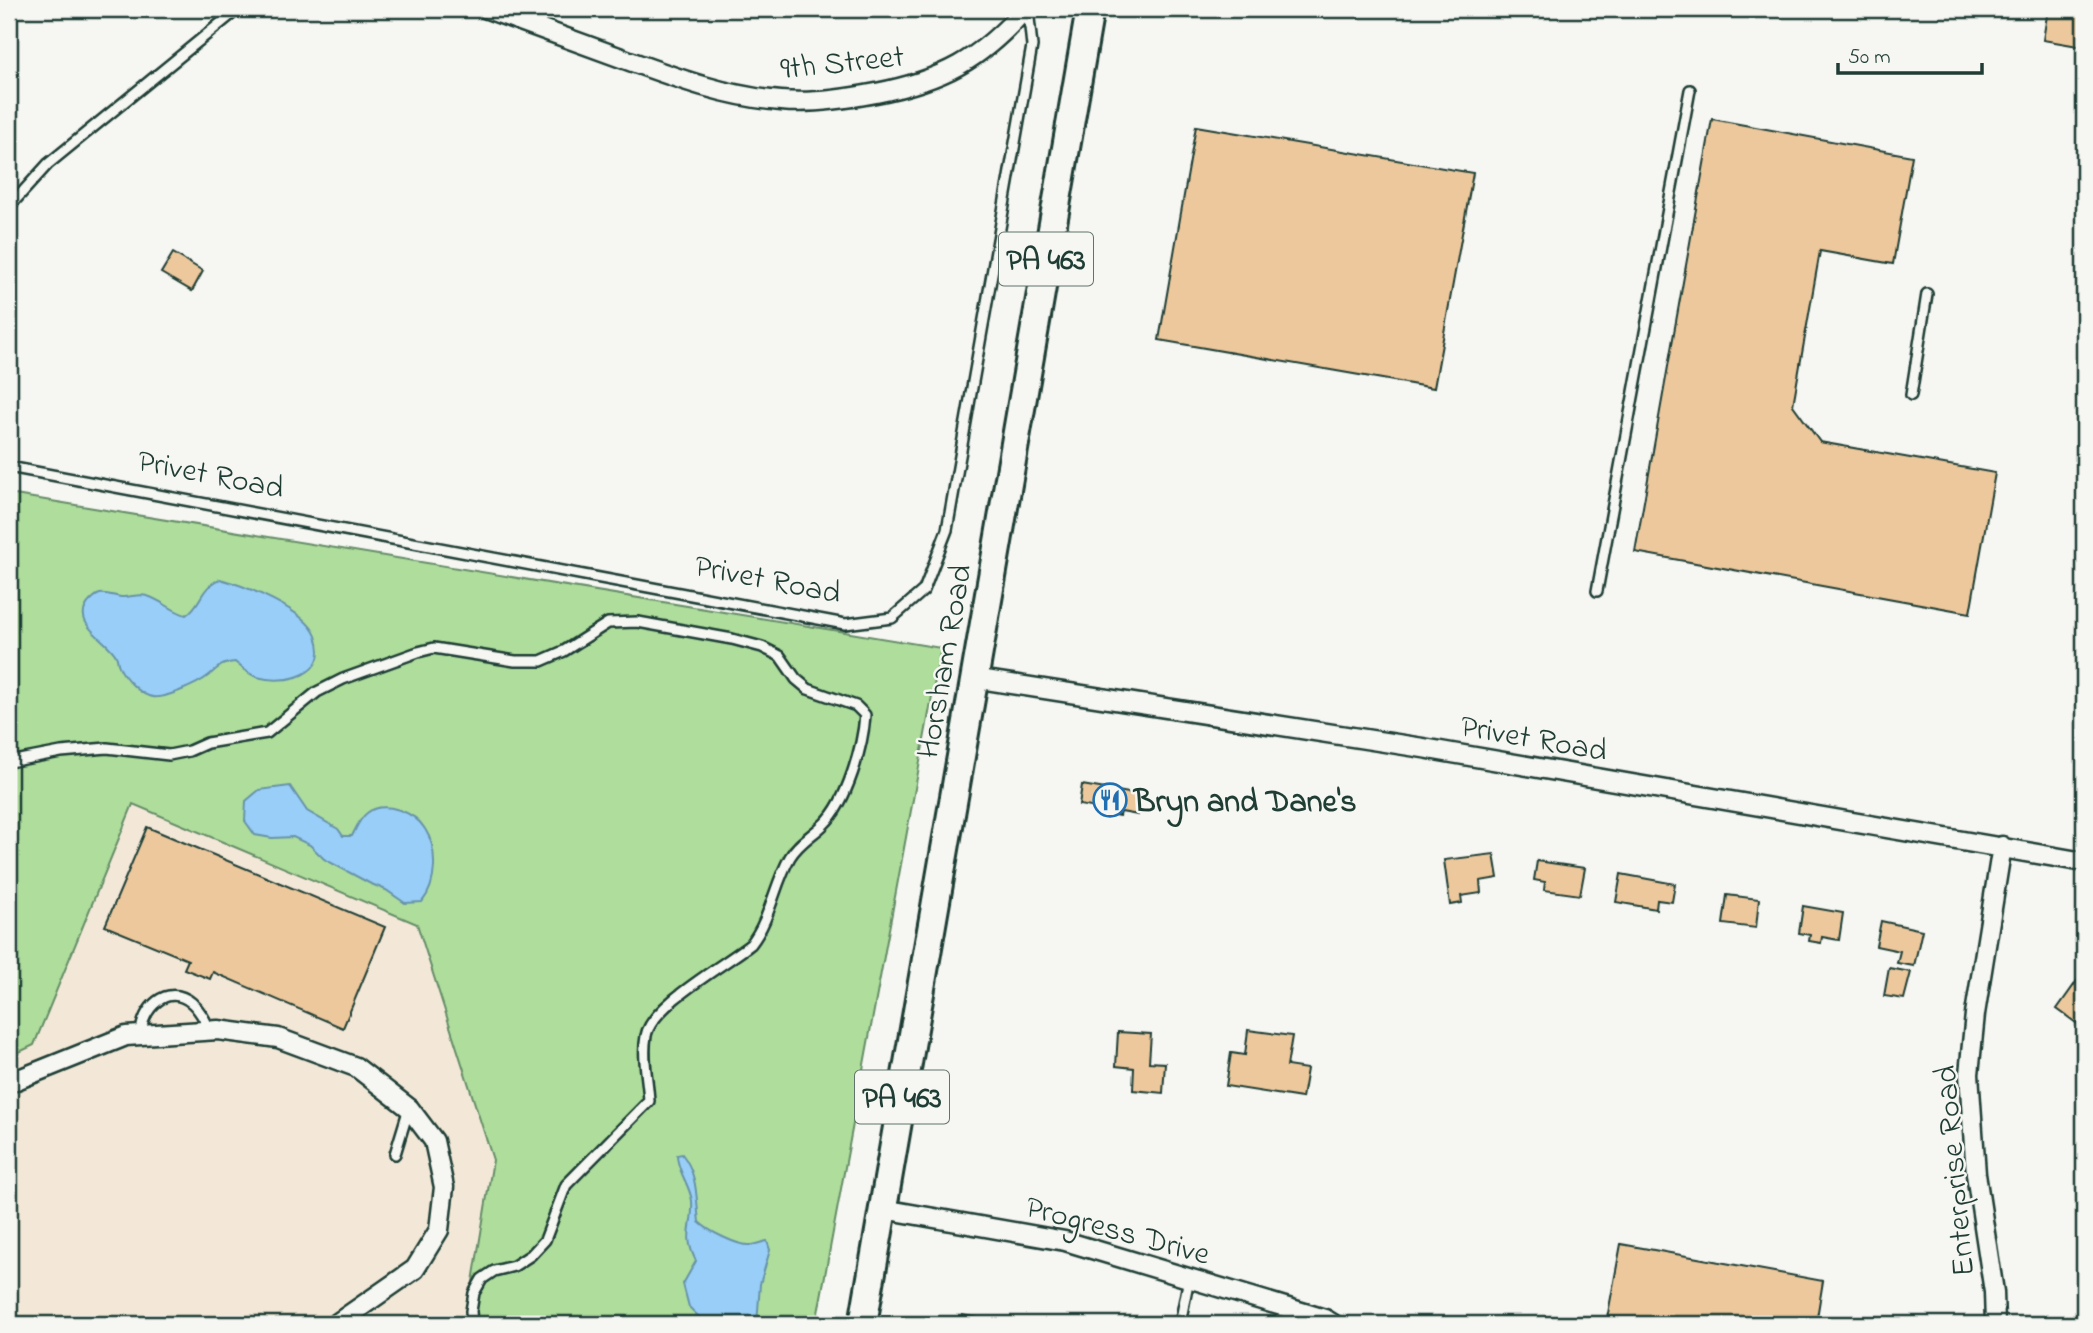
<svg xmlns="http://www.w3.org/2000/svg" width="2093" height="1333" font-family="'Indie Flower',sans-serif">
<rect width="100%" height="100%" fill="#f6f6f2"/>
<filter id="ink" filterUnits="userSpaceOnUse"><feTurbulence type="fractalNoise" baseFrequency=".0143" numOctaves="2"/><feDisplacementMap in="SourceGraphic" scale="14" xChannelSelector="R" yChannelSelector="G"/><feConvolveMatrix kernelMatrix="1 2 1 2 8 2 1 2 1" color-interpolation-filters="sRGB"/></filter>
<g filter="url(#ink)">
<!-- built -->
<path fill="#f3e8d8" d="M132,804L417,924L493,1160L466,1324H9V1057L34,1045Z"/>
<!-- green -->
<path fill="#aedd9c" stroke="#668d68" stroke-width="2" d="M9,494L941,648L816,1324H466L493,1160L417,924L133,804L34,1045L9,1057Z"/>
<!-- water -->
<path fill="#98cef7" stroke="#6894a9" stroke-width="2" d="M220,579C246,586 306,610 316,636C331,676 285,685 257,677C249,675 241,667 235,662C221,663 218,668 208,676C198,684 165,699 153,697C141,696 123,677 119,666C117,663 118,659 116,656C109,640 67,623 91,600C94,597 96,595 100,594C107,593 114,596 121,597C130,598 138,593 147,596C161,600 172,611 186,615C203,603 198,590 220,579Z
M290,786L307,811L338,829L343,836H352C356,828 360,818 367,813C384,800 415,812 425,829C438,849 437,884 422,902L405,903L386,890L369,883L324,859L310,845L293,837L272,838L255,835L245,821L246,801L259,790Z
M682,1154C698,1174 696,1198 699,1222C708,1231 738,1246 750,1245C756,1245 762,1242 767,1241L770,1250L760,1284L757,1324H706L689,1307L683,1284L696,1261C682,1234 694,1226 692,1201C690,1185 677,1171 677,1155Z"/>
<!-- building -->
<path fill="#edc89d" stroke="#1f3d34" stroke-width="2" d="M2048,9H2084V47L2043,40Z
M1712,119L1912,156L1893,264L1820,251L1793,405L1820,442L1995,473L1970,613L1635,552Z
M1196,126L1473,173L1434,388L1159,340Z
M173,253L203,271L192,291L161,273Z
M1082,785L1141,795L1138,815L1121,812L1120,816L1103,813V809L1079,805Z
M147,827L385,927L343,1028L213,972L210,979L184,969L188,960L105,926Z
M1494,854L1498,878L1480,881L1481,893L1461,896L1462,903L1450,905L1444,860Z
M1537,861L1585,868L1580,895L1544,890L1545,882L1534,880Z
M1621,874L1675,884L1672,902L1657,900L1656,909L1616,902Z
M1727,895L1759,899L1756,928L1723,924Z
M1803,906L1843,913L1839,940L1822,937L1821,943L1809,941L1810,935L1799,933Z
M1881,921L1922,930L1914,966L1897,963L1900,951L1876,946Z
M1889,968L1911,972L1904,999L1884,996Z
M2084,971V1018L2079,1025L2057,1009Z
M1248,1030L1292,1036L1287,1066L1307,1069L1302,1098L1226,1086L1231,1053L1245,1055Z
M1118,1032L1151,1034L1149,1062L1165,1063L1163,1093L1133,1090L1134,1068L1116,1066Z
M1621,1244L1823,1281L1816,1324H1606Z
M962,1315L1004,1323V1324H960Z"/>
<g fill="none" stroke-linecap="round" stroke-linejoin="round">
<defs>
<path id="lane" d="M9,207L48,164L238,9
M1911,395L1927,294
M9,467L845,624L892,618L924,590L947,530L1032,46L1028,9
M1597,591L1690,90
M9,762L61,752L107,748L169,755L189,751L207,743L267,733L317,692L343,679L418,652L434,648L515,661H541L564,651L608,623L638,622L732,639L762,647L780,656L796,679L808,689L856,706L865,715C863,746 847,802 824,824C812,836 799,842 790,857C774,885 771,918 751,944C725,965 651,1005 646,1036C642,1057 648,1080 649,1101L566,1185L545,1240L531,1255L514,1266L494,1271L482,1279L474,1293L471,1311L472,1324
M141,1035C141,1009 167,982 192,1003C200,1010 205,1020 210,1030
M395,1154L409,1108
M1180,1324L1189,1278"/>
<path id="street" d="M487,9C533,26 580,43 627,60C676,78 728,97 781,101C812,104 845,99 876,93C943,80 980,60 1025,9
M973,678L1423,748L2084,862
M9,1083L126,1036L218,1030L278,1038L356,1067L409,1108L434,1141L444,1187L439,1230L415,1269L336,1324
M883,1209L1065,1241L1325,1319L1333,1324
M1995,1324L1994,1292L1976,1174L1969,1074L1975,1014L2002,846"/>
<path id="primary" d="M863,1324L1090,9"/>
</defs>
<!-- lane casing -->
<use href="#lane" stroke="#1f3d34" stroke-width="14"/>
<!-- street casing -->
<use href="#street" stroke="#1f3d34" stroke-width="23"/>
<!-- primary casing -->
<use href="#primary" stroke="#1f3d34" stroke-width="32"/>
<!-- lane -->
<use href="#lane" stroke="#f6f6f2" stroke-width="9"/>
<!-- street -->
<use href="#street" stroke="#f6f6f2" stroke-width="18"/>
<!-- primary -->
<use href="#primary" stroke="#f6f6f2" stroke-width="26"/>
</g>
</g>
<!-- icons -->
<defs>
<symbol id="restaurant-ring" viewBox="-11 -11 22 22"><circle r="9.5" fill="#f6f6f2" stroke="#1f6fb2" stroke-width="1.5"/><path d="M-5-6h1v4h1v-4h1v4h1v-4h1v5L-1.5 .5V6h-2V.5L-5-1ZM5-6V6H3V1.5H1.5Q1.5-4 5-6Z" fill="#1f6fb2"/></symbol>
</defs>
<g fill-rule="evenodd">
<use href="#restaurant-ring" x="1091" y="781" width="38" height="38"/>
</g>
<g text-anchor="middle" stroke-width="5" stroke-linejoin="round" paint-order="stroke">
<!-- shield labels -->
<g fill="#f6f6f2" stroke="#60746d" stroke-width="2">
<rect x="999" y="232.5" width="94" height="53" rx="5"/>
<rect x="855" y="1070.5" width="94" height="53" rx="5"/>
</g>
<g font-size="30" font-weight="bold" fill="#1f3d34">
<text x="1046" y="269">PA 463</text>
<text x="902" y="1107">PA 463</text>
</g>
<!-- street labels -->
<g font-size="32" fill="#1f3d34" stroke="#f6f6f2">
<text transform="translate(842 61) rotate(-6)" y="11">9th Street</text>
<text transform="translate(211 473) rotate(11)" y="11">Privet Road</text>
<text transform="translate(768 578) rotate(11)" y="11">Privet Road</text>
<text transform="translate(943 661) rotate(-80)" y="11">Horsham Road</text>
<text transform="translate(1534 737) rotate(10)" y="11">Privet Road</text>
<text transform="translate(1953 1171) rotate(-95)" y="11">Enterprise Road</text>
<text transform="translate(1118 1229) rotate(15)" y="11">Progress Drive</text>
</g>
<!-- poi labels -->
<g font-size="32" font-weight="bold" fill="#1f3d34" stroke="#f6f6f2" text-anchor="start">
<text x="1134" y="811">Bryn and Dane's</text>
</g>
</g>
<!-- margin -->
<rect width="2093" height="1333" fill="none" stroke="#f6f6f2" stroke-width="35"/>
<rect x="18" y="18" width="2058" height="1298" fill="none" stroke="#1f3d34" stroke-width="2.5" filter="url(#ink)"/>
<!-- scale -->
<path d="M1838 63v10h144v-10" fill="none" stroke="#1f3d34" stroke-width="3.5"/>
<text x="1848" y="63" font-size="21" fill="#1f3d34" stroke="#f6f6f2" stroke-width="5" paint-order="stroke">50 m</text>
</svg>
